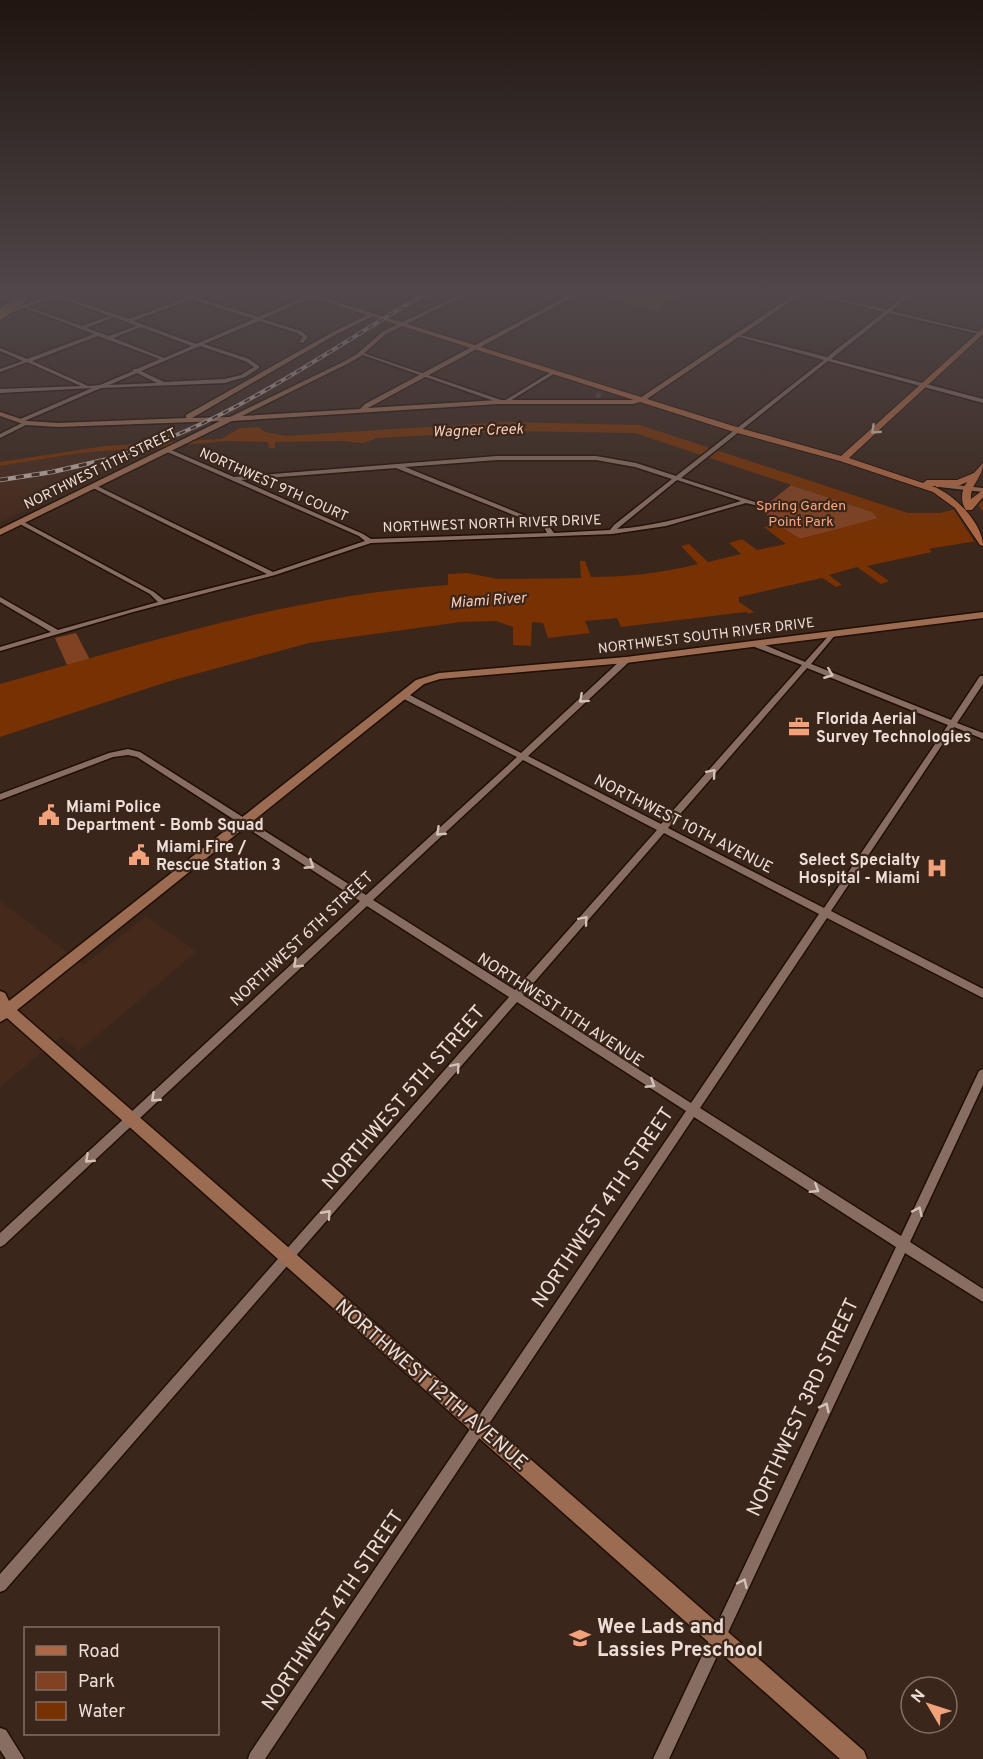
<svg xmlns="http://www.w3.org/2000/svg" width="983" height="1759" font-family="Overpass,sans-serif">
<rect width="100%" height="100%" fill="#3b261b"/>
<!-- built -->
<path fill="#45291b" d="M365,294H410L374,310L347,302Z
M153,448L0,522V466L80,453Z
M0,901L84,965L146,916L196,952L79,1051L61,1036L0,1087Z"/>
<!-- green -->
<path fill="#804222" d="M596,294H680L666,302L660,309H651Z
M791,485L873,512L878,519L800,539L776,524L759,507L770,502Z
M76,633L90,660L67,665L55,638Z"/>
<!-- water -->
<path fill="#773103" d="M504,422L640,425L908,513H940L983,502V540L934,548L929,549L932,552L867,566L889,581L881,584L857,567L829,575L842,585L836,587L822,578L739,597V602L754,612L749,614L746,612L621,627L617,618L585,621L590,633L548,638L543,623L532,622L531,646L513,645V627L496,621L461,622L309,643L170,681L0,737V684C148,642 294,595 448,585V574L467,573L498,579L581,578L580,561H585L591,577C627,577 662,573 698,564L681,546L689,544L708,562L741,554L729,543L742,539L757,550L786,544L764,527L776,524L800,539L878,518L872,512L635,433L508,431L378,438L363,443L341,441L275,442V448H269L268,442L228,441L80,453L0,466V462L105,446L221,439L240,428L259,427L265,432L285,436Z"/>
<!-- pier -->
<path fill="#3b261b" d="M980,500L979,506L983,512V543L976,544L952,507Z"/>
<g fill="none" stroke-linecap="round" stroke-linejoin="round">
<!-- street-tunnel -->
<path stroke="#564137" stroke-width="5" stroke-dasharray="5 2" stroke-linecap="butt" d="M598,398L599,393"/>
<defs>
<path id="street" d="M55,294L129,319L187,298L178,294L191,296L202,294L195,297L258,317L310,295L314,296L262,319L301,331L308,337L303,343L299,342L303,337L297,333L259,321L204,344L249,359L259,366V368L245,377L225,383L101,388L22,422H18V420L92,388L0,393V389L81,386L27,362L0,372V369L23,361L0,351V348L27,359L94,334L23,307V305L82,326L110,316L55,296ZM191,299L254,319L196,344L133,321ZM114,317L137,326L109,336L86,328ZM141,327L192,346L164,358L113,338ZM98,336L160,359L137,369H133V371L100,385L88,386L32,361ZM200,346L245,361L254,367L241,375L225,379L164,382L141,371ZM137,373L157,383L109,385Z
M813,294H819L887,310L908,294H912L891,311L983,333V335L889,313L831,359L983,399V403L828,361L681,478L767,506V508L746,503L666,526L612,534L371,543L275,575L133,612L0,651V647L51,632L0,602V597L58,630L158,602L150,594L18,523V521H22L154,592L164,600L267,574L91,487V485H95L273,572L365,541L359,536L165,451V449H169L234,477L497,456H596L636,463L676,476L824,360L736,336V334L827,357L884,312ZM497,460H596L635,467L672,479L614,525L610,530L554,533L548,525L405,467ZM396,468L544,527L547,533L371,539L363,534L241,480ZM677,480L741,501C700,513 659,526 617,529Z
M360,352L504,401L553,371L557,372L508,402L503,404L360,354Z
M26,421L29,423L28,424L0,438V434Z
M834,631L838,633L836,634L811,664L951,720L980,676H983V684L957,723L983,733V739L954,727L831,911L983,989V998L827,918L700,1108L901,1236L979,1071L983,1069V1085L910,1242L983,1289V1302L905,1253L669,1759H653L896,1247L694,1117L265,1759H248L250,1753L686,1111L517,1002L5,1590L0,1592V1574L509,997L367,906L4,1245L0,1247V1233L360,901L137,757L128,755L113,757L0,800V794L109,753L128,749L140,752L366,895L517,757L400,697V693H406L521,753L623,658H629V662L528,756L661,824L802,665L752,646V642H758L805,662L832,632ZM807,668L948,725L824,908L668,828ZM523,760L657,830L515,990L373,900ZM664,833L819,914L691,1103L523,995Z
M0,1728L6,1730L24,1759H6L0,1750Z"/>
<path id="secondary" d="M55,294H63L0,317V313Z
M461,294H468L386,334L361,356L349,363L242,416L360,409L365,404L571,294H578L368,408L498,400H633L640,398L795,294H802L644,401L633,404H498L232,421L0,535V529L220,421L58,427L26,425L0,416V412L27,421L58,423L186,418V415L331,333L369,314H373V316L335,335L192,418L230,417L345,361L357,354L382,332Z
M936,483L983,488V492L939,487H936Z
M983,612V618L626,663L440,679L424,684L17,1010L864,1751L867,1759H840L7,1018L0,1022V991L5,993L9,1001L416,680L439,673L626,657Z"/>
<path id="primary" d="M302,294H311L740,428L841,456L983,328V334L849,458L923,483L927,480H957L974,473L983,463C983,478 970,484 971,499L983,490V497L972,510H966C960,501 961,491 967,482L958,486H932C953,493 983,523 983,546L980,545L955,508L933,492L840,461L734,432Z"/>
<path id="highway" d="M3,294H12L0,301V296Z"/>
</defs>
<!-- street casing -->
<use href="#street" stroke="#210e05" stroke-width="3"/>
<!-- secondary casing -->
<use href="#secondary" stroke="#210e05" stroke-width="3"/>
<!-- primary casing -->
<use href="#primary" stroke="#210e05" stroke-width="2"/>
<!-- highway casing -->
<use href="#highway" stroke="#210e05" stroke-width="4"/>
<!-- street -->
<use href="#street" fill="#886e62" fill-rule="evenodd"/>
<!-- secondary -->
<use href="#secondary" fill="#9b6b52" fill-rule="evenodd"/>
<!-- primary -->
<use href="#primary" fill="#ae6742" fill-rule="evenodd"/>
<!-- highway -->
<use href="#highway" fill="#c7632c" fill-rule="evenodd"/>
<defs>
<path id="rail-far1" d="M112,458C227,425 323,353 425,294"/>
<path id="rail" d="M0,480L52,472L117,457"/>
</defs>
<!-- rail-far1 casing -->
<use href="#rail-far1" stroke="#bcaba3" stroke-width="4"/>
<!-- rail casing -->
<use href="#rail" stroke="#bcaba3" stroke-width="4.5"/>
<!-- rail-far1 -->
<use href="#rail-far1" stroke="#3b261b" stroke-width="2" stroke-dasharray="6" stroke-linecap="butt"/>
<!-- rail -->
<use href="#rail" stroke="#3b261b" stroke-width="3" stroke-dasharray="8" stroke-linecap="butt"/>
<defs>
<path id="highway-bridge" d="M0,315L21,299"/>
</defs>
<!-- highway-bridge casing -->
<use href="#highway-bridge" stroke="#210e05" stroke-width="10" stroke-linecap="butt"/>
<!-- highway-bridge -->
<use href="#highway-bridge" stroke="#c7632c" stroke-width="9"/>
</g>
<!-- one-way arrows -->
<defs><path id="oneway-chevron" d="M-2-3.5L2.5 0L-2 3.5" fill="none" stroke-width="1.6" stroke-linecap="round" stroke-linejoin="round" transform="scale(1.5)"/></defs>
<use stroke="#e0c5b8" href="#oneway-chevron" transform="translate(875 430) rotate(137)"/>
<g stroke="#d3c1b9">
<use href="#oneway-chevron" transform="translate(829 674) rotate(22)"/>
<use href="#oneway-chevron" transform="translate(583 699) rotate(138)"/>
<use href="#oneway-chevron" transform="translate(712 773) rotate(-49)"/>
<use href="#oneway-chevron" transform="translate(440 832) rotate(137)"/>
<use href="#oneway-chevron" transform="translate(310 865) rotate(33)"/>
<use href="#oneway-chevron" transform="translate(584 920) rotate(-49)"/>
<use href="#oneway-chevron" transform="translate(297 964) rotate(137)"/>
<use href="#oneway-chevron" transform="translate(456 1067) rotate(-49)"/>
<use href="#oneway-chevron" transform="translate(651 1084) rotate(33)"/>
<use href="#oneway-chevron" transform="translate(155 1098) rotate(137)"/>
<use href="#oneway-chevron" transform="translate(89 1159) rotate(137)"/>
<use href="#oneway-chevron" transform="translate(815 1189) rotate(32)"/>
<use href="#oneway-chevron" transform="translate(918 1211) rotate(-65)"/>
<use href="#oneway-chevron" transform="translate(327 1214) rotate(-48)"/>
<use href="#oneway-chevron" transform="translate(825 1407) rotate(-64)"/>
<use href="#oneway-chevron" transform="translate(743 1583) rotate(-65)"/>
</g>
<!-- sky -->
<linearGradient id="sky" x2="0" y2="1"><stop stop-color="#20150f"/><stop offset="0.54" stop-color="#4f474a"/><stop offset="1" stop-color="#4f474a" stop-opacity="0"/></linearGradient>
<rect width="983" height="540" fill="url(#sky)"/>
<!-- icons -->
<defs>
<symbol id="office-bare" viewBox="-9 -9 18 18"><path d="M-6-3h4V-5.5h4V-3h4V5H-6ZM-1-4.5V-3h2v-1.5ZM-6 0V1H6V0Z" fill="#f1a27b" stroke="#3b261b" stroke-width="2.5" paint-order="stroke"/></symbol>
<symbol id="civic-bare" viewBox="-9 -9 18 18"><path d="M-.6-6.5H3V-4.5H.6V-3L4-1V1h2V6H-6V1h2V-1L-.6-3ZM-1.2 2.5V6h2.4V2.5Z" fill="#f1a27b" stroke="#3b261b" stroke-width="2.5" paint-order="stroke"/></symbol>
<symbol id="hospital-bare" viewBox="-9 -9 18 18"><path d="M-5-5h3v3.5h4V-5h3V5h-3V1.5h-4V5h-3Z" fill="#f1a27b" stroke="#3b261b" stroke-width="2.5" paint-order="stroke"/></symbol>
<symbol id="school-bare" viewBox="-9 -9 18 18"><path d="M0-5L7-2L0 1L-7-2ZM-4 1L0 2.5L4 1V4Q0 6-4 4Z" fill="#f1a27b" stroke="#3b261b" stroke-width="2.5" paint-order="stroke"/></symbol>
</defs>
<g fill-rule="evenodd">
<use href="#office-bare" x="784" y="712" width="30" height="30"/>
<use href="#civic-bare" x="34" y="800" width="30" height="30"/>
<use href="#civic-bare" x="124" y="840" width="30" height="30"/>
<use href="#hospital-bare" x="922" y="853" width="30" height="30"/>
<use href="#school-bare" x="565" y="1623" width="30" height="30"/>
</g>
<g text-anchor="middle" stroke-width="4.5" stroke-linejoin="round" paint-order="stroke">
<!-- far-street labels -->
<g font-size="14" fill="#ecddd6" stroke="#3b261b">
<text transform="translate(100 468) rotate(-26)" y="5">NORTHWEST 11TH STREET</text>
<text transform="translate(274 484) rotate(24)" y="5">NORTHWEST 9TH COURT</text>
<text transform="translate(492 523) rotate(-2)" y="5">NORTHWEST NORTH RIVER DRIVE</text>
<text transform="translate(706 635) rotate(-7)" y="5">NORTHWEST SOUTH RIVER DRIVE</text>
</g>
<!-- far-park labels -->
<g font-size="14" fill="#faa77e" stroke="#3b261b">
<text x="801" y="510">Spring Garden<tspan x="801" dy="16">Point Park</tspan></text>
</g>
<!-- far-water labels -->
<g font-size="15" font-style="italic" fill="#f8cdb8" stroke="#3b261b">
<text transform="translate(478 430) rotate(-2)" y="5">Wagner Creek</text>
<text transform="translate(488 600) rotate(-4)" y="5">Miami River</text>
</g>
<!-- poi labels -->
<g font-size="16" font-weight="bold" fill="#ecddd6" stroke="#3b261b" text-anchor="start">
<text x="816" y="724">Florida Aerial<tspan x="816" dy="18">Survey Technologies</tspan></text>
<text x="66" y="812">Miami Police<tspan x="66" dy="18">Department - Bomb Squad</tspan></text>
<text x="156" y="852">Miami Fire /<tspan x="156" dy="18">Rescue Station 3</tspan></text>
<text x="920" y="865" text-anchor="end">Select Specialty<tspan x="920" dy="18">Hospital - Miami</tspan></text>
</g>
<!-- street labels -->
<g font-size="16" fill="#ecddd6" stroke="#3b261b">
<text transform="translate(684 823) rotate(27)" y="6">NORTHWEST 10TH AVENUE</text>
<text transform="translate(301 938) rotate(-43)" y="6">NORTHWEST 6TH STREET</text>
<text transform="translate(561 1009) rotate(33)" y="6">NORTHWEST 11TH AVENUE</text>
</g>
<!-- near-street labels -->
<g font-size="20" fill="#ecddd6" stroke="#3b261b">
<text transform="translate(403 1097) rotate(-49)" y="7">NORTHWEST 5TH STREET</text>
<text transform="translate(602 1207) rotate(-56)" y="7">NORTHWEST 4TH STREET</text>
<text transform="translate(432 1384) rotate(41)" y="7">NORTHWEST 12TH AVENUE</text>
<text transform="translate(802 1407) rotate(-65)" y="7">NORTHWEST 3RD STREET</text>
<text transform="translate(332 1610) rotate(-56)" y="7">NORTHWEST 4TH STREET</text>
</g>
<!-- near-poi labels -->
<g font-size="20" font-weight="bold" fill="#ecddd6" stroke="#3b261b" text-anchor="start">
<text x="597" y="1633">Wee Lads and<tspan x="597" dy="23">Lassies Preschool</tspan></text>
</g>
</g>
<!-- legend -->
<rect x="24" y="1627" width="195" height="108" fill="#3b261b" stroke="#826f66" stroke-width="1.5"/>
<rect x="36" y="1646" width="30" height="9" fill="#ae6742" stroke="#826f66" stroke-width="1.5"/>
<text x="78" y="1657" font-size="18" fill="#ecddd6">Road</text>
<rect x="36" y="1672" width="30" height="18" fill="#804222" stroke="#826f66" stroke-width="1.5"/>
<text x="78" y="1687" font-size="18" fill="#ecddd6">Park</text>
<rect x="36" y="1702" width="30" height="18" fill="#773103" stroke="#826f66" stroke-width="1.5"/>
<text x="78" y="1717" font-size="18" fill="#ecddd6">Water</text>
<!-- north arrow -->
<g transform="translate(929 1705) rotate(309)"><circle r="28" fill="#3b261b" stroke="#826f66" stroke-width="1.5"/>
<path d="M0-4.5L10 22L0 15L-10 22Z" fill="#f1a27b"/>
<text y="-9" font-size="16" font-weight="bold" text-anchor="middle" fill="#ecddd6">N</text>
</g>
</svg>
